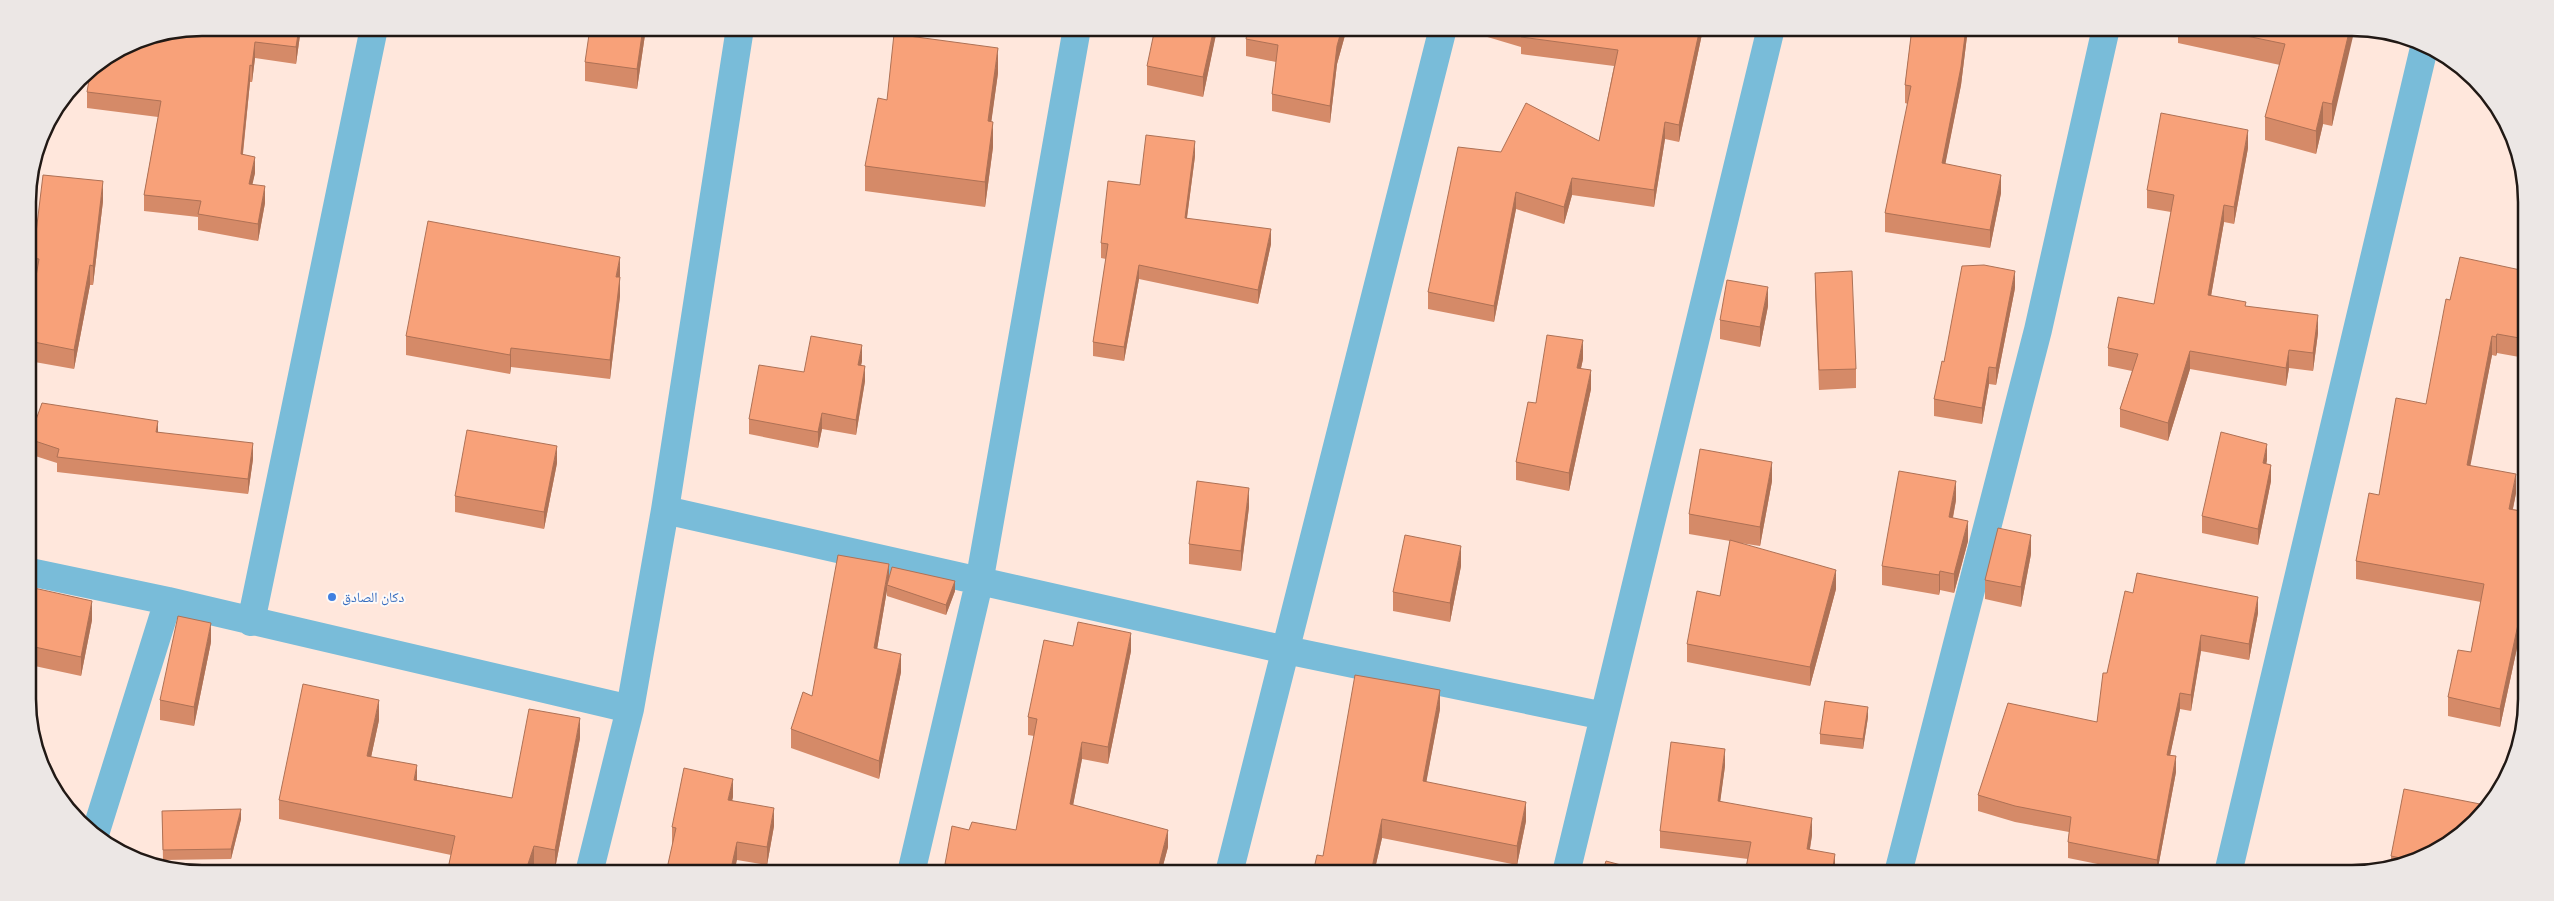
<svg xmlns="http://www.w3.org/2000/svg" width="2554" height="901" font-family="'IBM Plex Sans','Noto Naskh Arabic',sans-serif">
<rect width="100%" height="100%" fill="#ffe7dc"/>
<g fill="none" stroke-linecap="round" stroke-linejoin="round">
<!-- minor -->
<path stroke="#79bcd9" stroke-width="28" d="M665,510L1286,650L1604,716
M30,572L168,601L630,709
M251,622L374,28
M96,831L168,601
M589,873L630,709L665,510L740,28
M911,873L979,583L1077,28
M1229,873L1443,28
M1566,873L1771,28
M1898,873L2038,330L2106,28
M2228,873L2424,48"/>
</g>
<!-- wall -->
<path fill="#d58a68" d="M301,28L296,64L255,58L252,82H250L243,154L255,173L252,184L265,203L258,241L198,230V217L144,211V195L158,117L87,108V92Z
M646,28L637,89L585,81V62Z
M1217,28L1203,97L1147,85V66Z
M1248,28H1347L1337,64L1330,123L1272,111V94L1276,62L1246,56V39Z
M1474,28H1702V34L1679,142L1665,139L1654,207L1572,195L1564,224L1516,209L1494,322L1428,309V292L1501,152L1599,141L1614,66L1521,54V47L1474,33Z
M1912,28H1968L1961,85L1945,164L2001,193L1990,248L1885,232V213L1908,104L1905,103V85Z
M2178,28H2352L2332,126L2323,124L2316,154L2265,140V117L2280,65L2178,43Z
M998,73L991,122L993,147L985,207L865,191V166L887,100Z
M2248,148L2234,224L2224,222L2211,296L2246,306L2318,333L2313,371L2289,368L2286,386L2190,369L2168,441L2120,427V409L2132,371L2108,366V348L2154,304L2171,212L2147,208V190Z
M1195,156L1187,218L1271,244L1258,304L1139,279L1124,361L1093,356V342L1106,259L1101,258V243L1140,185Z
M103,201L93,285H90L74,369L29,361V317L36,278H33V258Z
M2525,271V358L2497,353L2496,356L2492,355L2470,465L2516,493L2513,509L2526,512V635L2520,634L2500,727L2448,716V697L2471,652L2481,602L2356,579V561L2379,495L2426,404L2450,300Z
M1815,273L1856,369V388L1819,390L1815,292Z
M620,276V296L610,379L511,367L510,374L406,355V336Z
M2015,288L1996,385L1989,384L1982,424L1934,416V399L1944,362Z
M1768,306L1760,347L1720,339V320Z
M1583,359L1581,368L1591,389L1569,491L1516,480V462L1536,403Z
M862,361L861,365L865,381L856,435L822,429L818,448L749,434V419L804,372Z
M158,432L253,459L248,494L57,472V463L29,454V439Z
M2267,460L2266,464L2271,481L2258,545L2202,533V516Z
M557,463L544,529L455,512V496Z
M1772,481L1760,546L1740,543L1836,589L1810,686L1687,662V644L1720,596L1730,541L1689,534V514Z
M1956,500L1953,518L1968,541L1954,593L1940,590L1939,595L1882,585V566Z
M1249,507L1241,571L1189,564V544Z
M2031,554L2021,607L1985,599V580Z
M1461,566L1450,622L1393,611V592Z
M889,580L955,591L946,615L887,596V590L877,649L901,672L879,779L791,748V729L812,696Z
M2133,593L2258,613L2249,660L2201,651L2191,711L2180,709L2170,755L2176,772L2157,873H2142L2068,858V842L2069,832L2015,822L1978,811V795L2097,722L2107,673Z
M30,609L92,620L81,676L30,665Z
M211,642L194,726L160,720V700Z
M1073,646L1131,651L1108,764L1082,759L1073,805L1168,847L1161,873H945V864L969,830H1016L1034,736L1028,735V717Z
M1440,709L1426,782L1526,821L1517,865L1382,838L1374,873H1313L1323,856Z
M1868,717L1863,749L1820,744V734Z
M379,720L371,757L417,780L512,798L580,738L555,869L534,865L531,873H447L451,855L279,819V800Z
M1725,766L1720,801L1812,835L1810,849L1835,871V873H1745L1748,859L1660,848V831Z
M733,797L732,800L774,826L767,865L737,860L672,845V827Z
M162,811L241,819L231,859L163,860Z
M2480,815L2458,838L2408,864L2391,868V856Z"/>
<!-- shaded-wall -->
<path fill="#ae7155" d="M299,28H301L296,64V47Z
M643,28H646L637,89V69Z
M1214,28H1217V30L1203,97V77Z
M1342,28H1347L1337,64L1330,123V106L1337,46Z
M1700,28H1702V34L1679,142V125Z
M1966,28H1968L1961,85L1942,181V163Z
M2350,28H2355L2332,126V104Z
M255,42V58L252,82V66Z
M998,48V73L988,146V121Z
M250,65V82L241,170V154Z
M2323,102V124L2316,154V131Z
M993,122V147L985,207V182Z
M1665,122V139L1654,207V190Z
M2248,130V148L2234,224V207Z
M1195,141V156L1185,232V218Z
M255,157V173L249,200V184Z
M2001,175V193L1990,248V230Z
M1572,178V195L1564,224V207Z
M103,181V201L93,285V266Z
M265,186V203L258,241V224Z
M1516,192V209L1494,322V306Z
M2224,205V222L2208,313V295Z
M1271,229V244L1258,304V290Z
M620,257V276L616,295V277Z
M90,265V285L74,369V350Z
M1139,265V279L1124,361V347Z
M2015,271V288L1996,385V368Z
M620,277V296L610,379V360Z
M1768,287V306L1760,347V327Z
M2318,315V333L2313,371V353Z
M2497,334V353L2496,356V337Z
M2492,336V355L2467,483V465Z
M1583,340V359L1577,386V368Z
M862,345V361L858,380V365Z
M511,348V367L510,374V355Z
M2289,350V368L2286,386V368Z
M2190,351V369L2168,441V423Z
M865,366V381L856,435V420Z
M1989,367V384L1982,424V408Z
M1591,370V389L1569,491V473Z
M822,413V429L818,448V432Z
M158,421V437L156,432Z
M253,443V459L248,494V479Z
M2267,444V460L2263,479V463Z
M557,446V463L544,529V512Z
M1772,462V481L1760,546V527Z
M2271,465V481L2258,545V529Z
M2516,474V493L2509,527V509Z
M1956,481V500L1949,537V517Z
M1249,488V507L1241,571V551Z
M1968,521V541L1954,593V574Z
M2031,535V554L2021,607V587Z
M1461,546V566L1450,622V603Z
M889,564V582L887,585V590L874,667V648Z
M1836,570V589L1810,686V667Z
M1940,571V590L1939,595V575Z
M955,581V591L946,615V605Z
M2258,597V613L2249,660V644Z
M92,601V620L81,676V657Z
M2520,615V634L2500,727V709Z
M211,623V642L194,726V707Z
M1131,633V651L1108,764V747Z
M2201,635V651L2191,711V695Z
M901,654V672L879,779V761Z
M1440,690V709L1423,800V781Z
M2180,693V709L2167,770V755Z
M379,700V720L367,776V756Z
M1868,707V717L1863,749V739Z
M580,718V738L555,869V850Z
M1082,742V759L1070,821V804Z
M1725,749V766L1718,818V801Z
M2176,756V772L2157,873V860Z
M417,765V785L414,780Z
M733,779V797L728,818V800Z
M1526,802V821L1517,865V846Z
M2480,804V815L2477,818Z
M774,808V826L767,865V847Z
M241,809V819L231,859V849Z
M1812,818V835L1807,866V849Z
M1382,819V838L1374,873H1371Z
M1168,830V847L1161,873H1157Z
M737,842V860L734,873H730Z
M534,846V865L531,873H525Z
M1835,854V873H1832Z"/>
<!-- building -->
<path fill="#f8a179" stroke="#ae7155" d="M202,28H299L296,47L255,42L252,66L250,65L241,154L255,157L249,184L265,186L258,224L198,214L201,201L144,195L161,101L87,92L91,68L135,41Z
M590,28H643L637,69L585,62Z
M1155,28H1214L1203,77L1147,66Z
M1248,28H1342L1337,46L1330,106L1272,94L1278,45L1246,39Z
M1512,28H1700L1679,125L1665,122L1654,190L1572,178L1564,207L1516,192L1494,306L1428,292L1458,147L1501,152L1526,103L1599,141L1618,50L1521,37V30Z
M1912,28H1966L1961,67L1942,163L2001,175L1990,230L1885,213L1911,86L1905,85Z
M2208,28H2350L2332,104L2323,102L2316,131L2265,117L2285,44Z
M894,34L998,48L988,121L993,122L985,182L865,166L878,98L887,100Z
M2161,113L2248,130L2234,207L2224,205L2208,295L2246,302L2245,306L2318,315L2313,353L2289,350L2286,368L2190,351L2168,423L2120,409L2138,354L2108,348L2118,297L2154,304L2174,195L2147,190Z
M1146,135L1195,141L1185,218L1271,229L1258,290L1139,265L1124,347L1093,342L1108,244L1101,243L1108,181L1140,185Z
M43,175L103,181L93,266L90,265L74,350L29,341V317L39,259L33,258Z
M428,221L620,257L616,277H620L610,360L511,348L510,355L406,336Z
M2460,257L2525,271V339L2497,334L2496,337L2492,336L2467,465L2516,474L2509,509L2526,512V616L2520,615L2500,709L2448,697L2458,650L2471,652L2484,584L2356,561L2369,493L2379,495L2396,398L2426,404L2446,299L2450,300Z
M1984,265L2015,271L1996,368L1989,367L1982,408L1934,399L1942,361L1944,362L1962,266Z
M1852,271L1856,369L1819,370L1815,273Z
M1727,280L1768,287L1760,327L1720,320Z
M1547,335L1583,340L1577,368L1591,370L1569,473L1516,462L1528,402L1536,403Z
M811,336L862,345L858,365L865,366L856,420L822,413L818,432L749,419L759,365L804,372Z
M42,403L158,421L156,432L253,443L248,479L57,457L59,449L29,439Z
M467,430L557,446L544,512L455,496Z
M2221,432L2267,444L2263,463L2271,465L2258,529L2202,516Z
M1700,449L1772,462L1760,527L1689,514Z
M1899,471L1956,481L1949,517L1968,521L1954,574L1940,571L1939,575L1882,566Z
M1197,481L1249,488L1241,551L1189,544Z
M1998,528L2031,535L2021,587L1985,580Z
M1405,535L1461,546L1450,603L1393,592Z
M1730,540L1836,570L1810,667L1687,644L1697,591L1720,596Z
M838,555L889,564L874,648L901,654L879,761L791,729L803,692L812,696Z
M892,567L955,581L946,605L887,585Z
M2137,573L2258,597L2249,644L2201,635L2191,695L2180,693L2167,755L2176,756L2157,860L2068,842L2071,817L2015,806L1978,795L2008,703L2097,722L2103,673H2107L2125,591L2133,593Z
M34,588L92,601L81,657L30,646V609Z
M178,616L211,623L194,707L160,700Z
M1078,622L1131,633L1108,747L1082,742L1070,804L1168,830L1157,873H997L945,864L952,826L969,830L972,822L1016,830L1037,719L1028,717L1044,640L1073,646Z
M1355,675L1440,690L1423,781L1526,802L1517,846L1382,819L1371,873H1313L1317,855L1323,856Z
M303,684L379,700L367,756L417,765L414,780L512,798L529,709L580,718L555,850L534,846L525,873H447L455,836L279,800Z
M1825,701L1868,707L1863,739L1820,734Z
M1671,742L1725,749L1718,801L1812,818L1807,849L1835,854L1832,873H1745L1751,842L1660,831Z
M684,768L733,779L728,800L774,808L767,847L737,842L730,873H666L676,828L672,827Z
M2404,789L2480,804L2477,818L2458,838L2414,861L2391,856Z
M241,809L231,849L163,850L162,811Z
M1606,861L1647,872V873H1602Z
M1970,865L2011,873H1968Z"/>
<!-- markers -->
<circle fill="#3f7fe0" stroke="#fef9f7" stroke-width="2" cx="332" cy="597" r="5"/>
<g text-anchor="middle" stroke-width="4" stroke-linejoin="round" paint-order="stroke">
<!-- shop labels -->
<g font-size="14" fill="#366cbe" stroke="#fef9f7" text-anchor="start">
<text x="342" y="602">دكان الصادق</text>
</g>
</g>
<!-- crop -->
<path d="M0 0H2554V901H0ZM202 36H2352A166 166 0 0 1 2518 202V699A166 166 0 0 1 2352 865H202A166 166 0 0 1 36 699V202A166 166 0 0 1 202 36Z" fill="#ece7e5" fill-rule="evenodd"/>
<path fill="none" stroke="#211915" stroke-width="2.5" d="M202 36H2352A166 166 0 0 1 2518 202V699A166 166 0 0 1 2352 865H202A166 166 0 0 1 36 699V202A166 166 0 0 1 202 36Z"/>
</svg>
